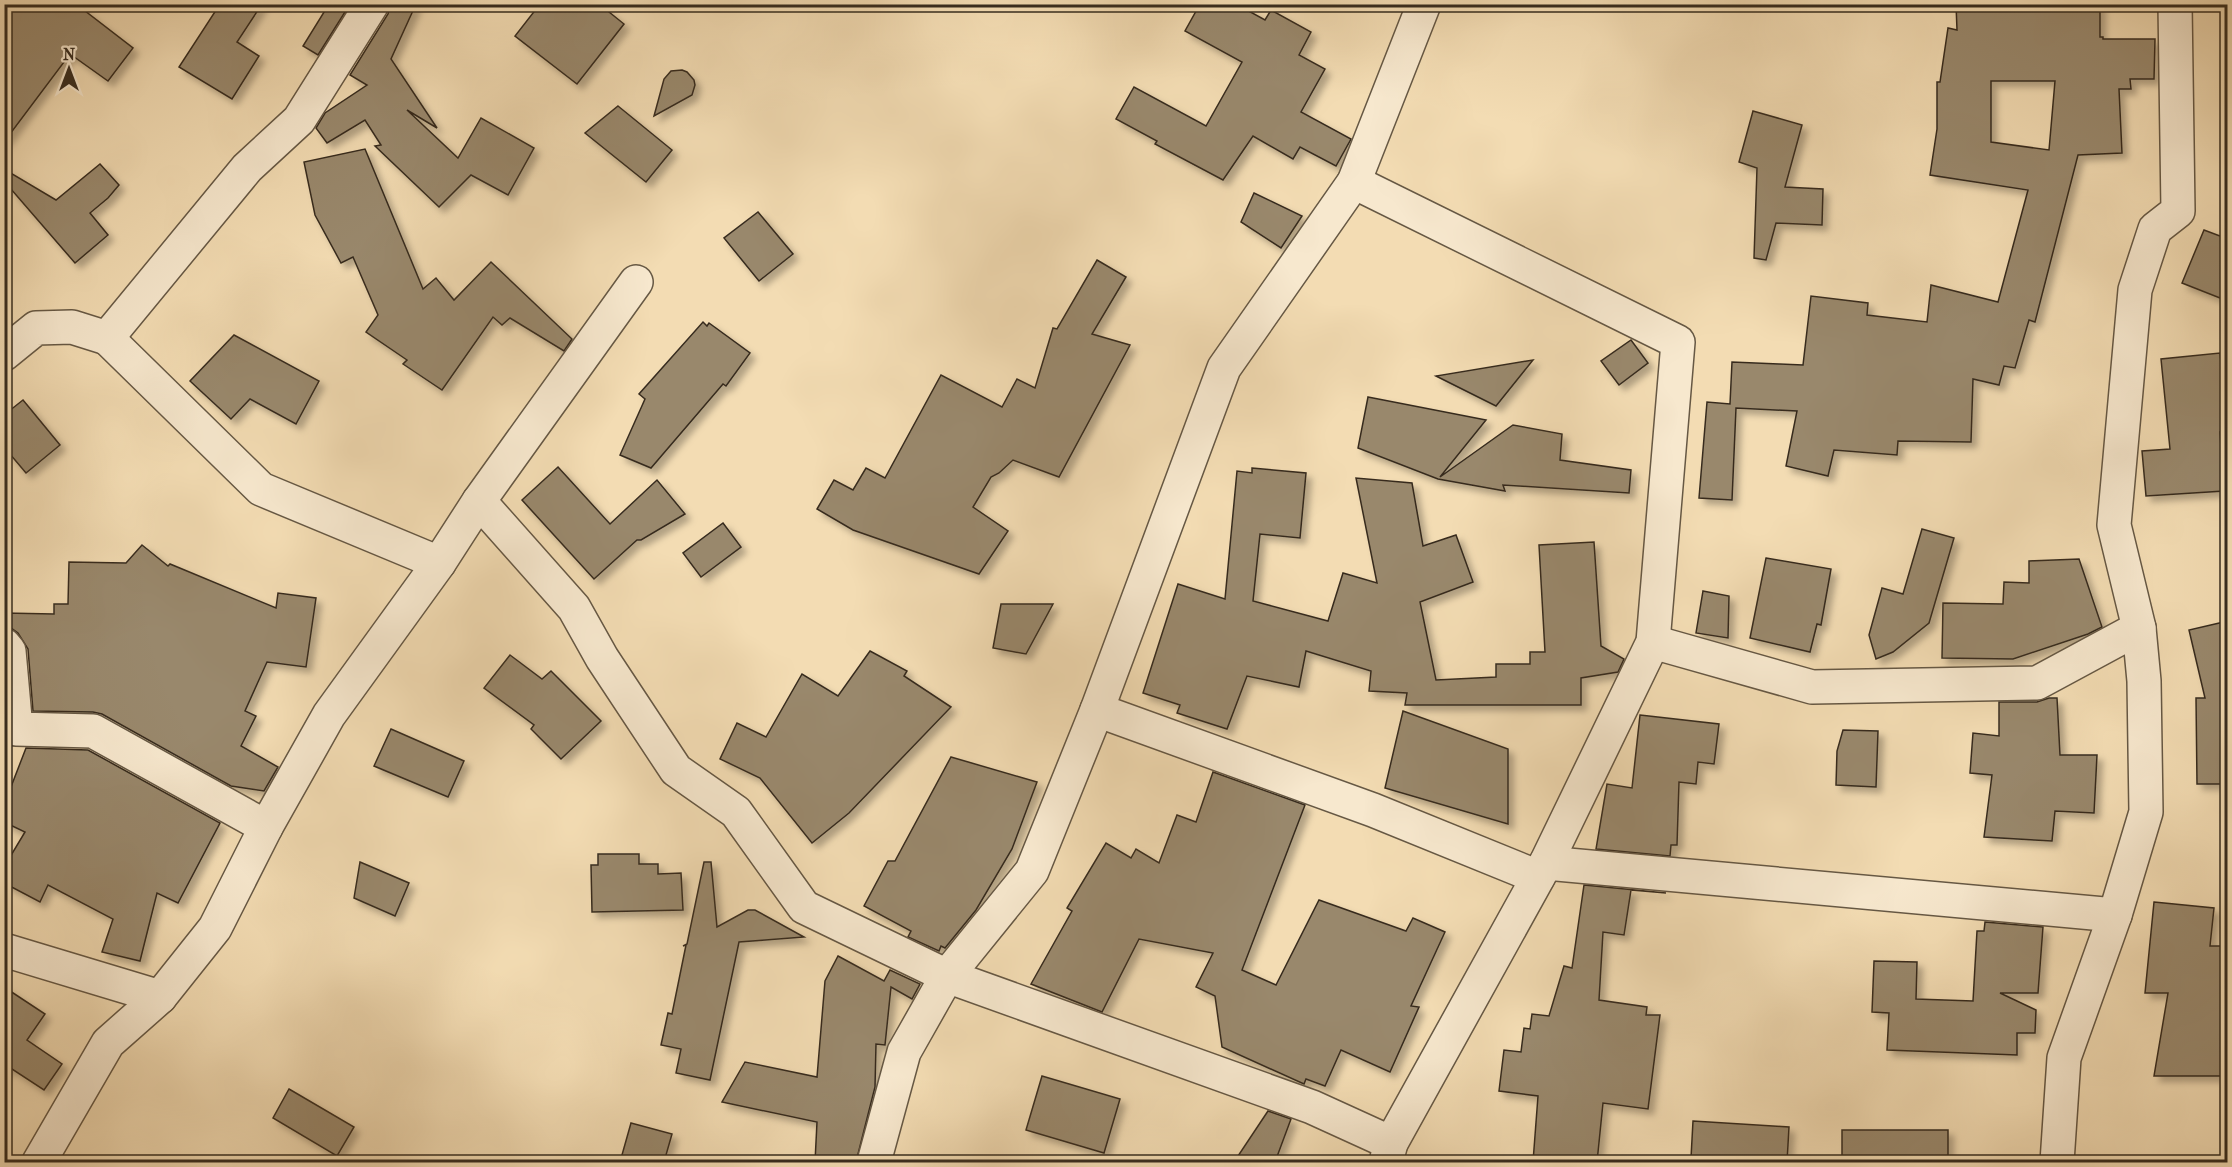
<svg xmlns="http://www.w3.org/2000/svg" width="2232" height="1167" font-family="'IM FELL French Canon',serif">
  <style>
    .building { fill: #99886c; stroke: #372c1f; stroke-width: 1.5; fill-rule: evenodd; filter: url(#shadow) }
    .lines { fill: none; stroke-linecap: round; stroke-linejoin: round }
    .minor-casing { stroke: #665844; stroke-width: 36 }
    .minor { stroke: #f7e8ce; stroke-width: 33 }
  </style>
  <defs>
    <filter id="shadow"><feDropShadow dx="5.5" dy="5.5" stdDeviation="3" flood-color="#0004"/></filter>
  </defs>
  <rect width="100%" height="100%" fill="#f3dcb3"/>
  <filter id="stains"><feTurbulence type="fractalNoise" baseFrequency=".00333" numOctaves="4"/><feColorMatrix values="0 0 0 0 .2 0 0 0 0 .09 0 0 0 0 .02 0 0 0 .5 -.17"/></filter>
  <radialGradient id="worn" r=".72"><stop offset=".6" stop-color="#630" stop-opacity="0"/><stop offset="1" stop-color="#630" stop-opacity=".3"/></radialGradient>
  <!-- building -->
  <g class="building">
    <path d="M 4,4 L 76,4 L 133,48 L 108,81 L 70,54 L 4,142 Z"/>
    <path d="M 220,4 L 262,4 L 237,42 L 259,56 L 232,99 L 179,67 Z"/>
    <path d="M 329,4 L 350,4 L 318,55 L 303,46 Z"/>
    <path d="M 391,4 L 416,4 L 391,59 L 437,128 L 407,110 L 458,158 L 481,118 L 534,148 L 508,195 L 471,175 L 439,207 L 375,146 L 381,145 L 365,120 L 327,143 L 316,128 L 325,113 L 367,85 L 350,75 L 388,14 Z"/>
    <path d="M 540,4 L 599,4 L 624,24 L 577,84 L 515,36 Z"/>
    <path d="M 1200,4 L 1236,4 L 1265,20 L 1271,10 L 1311,32 L 1299,55 L 1325,69 L 1301,112 L 1351,139 L 1336,166 L 1300,147 L 1293,159 L 1253,136 L 1223,180 L 1155,144 L 1157,141 L 1116,119 L 1134,87 L 1206,126 L 1242,62 L 1185,31 Z"/>
    <path d="M 1956,4 L 2100,4 L 2100,37 L 2103,37 L 2103,39 L 2155,39 L 2154,79 L 2130,79 L 2131,89 L 2119,89 L 2122,153 L 2078,155 L 2035,322 L 2029,320 L 2015,368 L 2004,366 L 1999,385 L 1973,379 L 1971,442 L 1898,441 L 1897,455 L 1834,450 L 1828,476 L 1786,466 L 1797,411 L 1736,408 L 1732,500 L 1699,498 L 1707,402 L 1730,404 L 1732,362 L 1803,365 L 1811,296 L 1868,303 L 1867,315 L 1927,322 L 1931,285 L 1998,302 L 2028,190 L 1930,175 L 1937,129 L 1937,82 L 1940,82 L 1948,28 L 1957,30 ZM 1991,81 L 2055,81 L 2049,150 L 1991,142 Z"/>
    <path d="M 682,70 L 687,72 L 694,80 L 695,85 L 692,95 L 654,116 L 664,79 L 671,71 Z"/>
    <path d="M 618,106 L 672,150 L 646,182 L 585,133 Z"/>
    <path d="M 1753,111 L 1802,125 L 1785,187 L 1823,189 L 1822,225 L 1776,223 L 1766,260 L 1754,258 L 1757,168 L 1739,162 Z"/>
    <path d="M 365,149 L 423,289 L 436,278 L 454,300 L 491,262 L 572,339 L 564,351 L 510,318 L 502,325 L 493,317 L 442,390 L 403,364 L 407,360 L 366,332 L 378,315 L 353,257 L 341,263 L 315,215 L 304,162 Z"/>
    <path d="M 100,164 L 119,185 L 108,198 L 90,213 L 108,235 L 75,263 L 4,181 L 4,169 L 56,200 Z"/>
    <path d="M 1254,193 L 1302,216 L 1281,248 L 1241,222 Z"/>
    <path d="M 758,212 L 793,254 L 759,281 L 724,238 Z"/>
    <path d="M 2204,230 L 2228,239 L 2228,280 L 2220,298 L 2182,283 Z"/>
    <path d="M 1097,260 L 1126,277 L 1092,334 L 1130,345 L 1059,477 L 1013,460 L 999,473 L 991,477 L 973,507 L 1008,531 L 979,574 L 853,530 L 817,509 L 834,480 L 853,490 L 866,468 L 885,478 L 941,375 L 1002,407 L 1017,379 L 1035,388 L 1053,328 L 1057,329 Z"/>
    <path d="M 703,322 L 707,326 L 709,323 L 750,353 L 726,386 L 723,384 L 651,468 L 620,455 L 645,399 L 639,394 Z"/>
    <path d="M 234,335 L 319,381 L 296,424 L 250,399 L 231,419 L 190,381 Z"/>
    <path d="M 1631,340 L 1648,363 L 1619,385 L 1601,361 Z"/>
    <path d="M 2220,353 L 2228,423 L 2228,431 L 2220,432 L 2224,491 L 2146,496 L 2142,451 L 2170,449 L 2161,359 Z"/>
    <path d="M 1533,360 L 1496,406 L 1436,376 Z"/>
    <path d="M 1368,397 L 1486,420 L 1440,477 L 1513,425 L 1562,434 L 1560,460 L 1631,470 L 1629,493 L 1503,485 L 1505,491 L 1438,479 L 1358,448 Z"/>
    <path d="M 23,400 L 60,445 L 26,473 L 4,447 L 4,415 Z"/>
    <path d="M 558,467 L 610,524 L 657,480 L 685,514 L 641,540 L 637,540 L 594,579 L 522,500 Z"/>
    <path d="M 1252,468 L 1306,473 L 1300,538 L 1260,534 L 1253,601 L 1328,621 L 1343,573 L 1377,583 L 1356,478 L 1412,483 L 1423,546 L 1456,535 L 1473,582 L 1420,602 L 1436,680 L 1496,677 L 1496,664 L 1530,664 L 1530,652 L 1545,652 L 1539,545 L 1594,542 L 1601,646 L 1624,659 L 1618,672 L 1581,678 L 1581,705 L 1405,705 L 1407,693 L 1369,691 L 1371,671 L 1306,651 L 1299,687 L 1247,676 L 1227,729 L 1177,713 L 1180,705 L 1143,693 L 1178,584 L 1225,599 L 1237,471 L 1252,473 Z"/>
    <path d="M 723,523 L 741,547 L 701,577 L 683,553 Z"/>
    <path d="M 1922,529 L 1954,538 L 1929,623 L 1893,652 L 1876,659 L 1869,635 L 1882,588 L 1903,594 Z"/>
    <path d="M 142,545 L 168,566 L 170,564 L 276,608 L 278,593 L 316,598 L 306,667 L 267,662 L 245,711 L 256,716 L 241,746 L 278,767 L 264,791 L 231,786 L 102,714 L 93,712 L 33,711 L 28,649 L 18,633 L 11,628 L 4,627 L 4,613 L 54,614 L 54,604 L 68,604 L 69,562 L 126,563 Z"/>
    <path d="M 1766,558 L 1831,569 L 1821,625 L 1817,624 L 1810,652 L 1750,638 Z"/>
    <path d="M 2079,559 L 2102,627 L 2088,634 L 2013,659 L 1942,658 L 1943,603 L 2003,604 L 2004,582 L 2029,583 L 2029,561 Z"/>
    <path d="M 1703,591 L 1729,596 L 1728,638 L 1696,633 Z"/>
    <path d="M 1001,604 L 1053,604 L 1026,654 L 993,648 Z"/>
    <path d="M 2228,621 L 2228,784 L 2197,784 L 2196,698 L 2205,698 L 2189,630 Z"/>
    <path d="M 870,651 L 907,671 L 904,676 L 951,707 L 849,813 L 812,843 L 760,778 L 720,759 L 737,723 L 766,737 L 802,674 L 838,696 Z"/>
    <path d="M 510,655 L 542,679 L 551,671 L 601,721 L 561,759 L 531,729 L 534,725 L 484,688 Z"/>
    <path d="M 2049,698 L 2057,698 L 2060,755 L 2097,755 L 2094,813 L 2055,811 L 2052,841 L 1984,837 L 1992,775 L 1970,773 L 1973,733 L 1999,736 L 1999,702 L 2037,702 Z"/>
    <path d="M 1403,711 L 1508,749 L 1508,824 L 1385,788 Z"/>
    <path d="M 1640,715 L 1719,724 L 1714,764 L 1698,762 L 1696,784 L 1679,782 L 1677,845 L 1671,845 L 1670,856 L 1596,849 L 1607,784 L 1632,788 Z"/>
    <path d="M 391,729 L 464,761 L 448,797 L 374,766 Z"/>
    <path d="M 1843,730 L 1878,731 L 1876,787 L 1836,785 L 1837,751 Z"/>
    <path d="M 26,748 L 88,750 L 220,823 L 178,903 L 157,893 L 140,961 L 102,952 L 113,919 L 48,885 L 40,902 L 4,883 L 4,867 L 25,832 L 4,822 L 4,805 Z"/>
    <path d="M 951,757 L 1037,782 L 1012,849 L 976,910 L 945,948 L 941,946 L 939,951 L 908,937 L 911,931 L 864,906 L 888,861 L 895,861 Z"/>
    <path d="M 1213,772 L 1305,805 L 1242,970 L 1276,985 L 1319,900 L 1406,931 L 1413,918 L 1445,932 L 1411,1006 L 1419,1007 L 1390,1072 L 1341,1050 L 1325,1086 L 1306,1079 L 1304,1084 L 1222,1047 L 1215,996 L 1196,987 L 1213,953 L 1139,939 L 1102,1012 L 1031,984 L 1072,911 L 1067,908 L 1106,843 L 1131,858 L 1136,849 L 1159,863 L 1177,815 L 1196,822 Z"/>
    <path d="M 598,854 L 639,854 L 639,864 L 658,864 L 658,874 L 681,873 L 683,910 L 592,912 L 591,865 L 598,865 Z"/>
    <path d="M 360,862 L 409,883 L 395,916 L 354,898 Z"/>
    <path d="M 704,862 L 711,862 L 717,927 L 748,910 L 755,910 L 804,937 L 739,942 L 710,1080 L 676,1073 L 681,1049 L 661,1045 L 668,1013 L 672,1014 L 686,945 L 683,946 L 687,944 Z"/>
    <path d="M 1584,885 L 1666,893 L 1631,890 L 1624,935 L 1603,932 L 1599,1000 L 1647,1007 L 1646,1015 L 1660,1015 L 1648,1109 L 1603,1103 L 1597,1162 L 1533,1162 L 1538,1096 L 1499,1091 L 1504,1050 L 1521,1052 L 1524,1028 L 1530,1029 L 1532,1014 L 1549,1016 L 1564,966 L 1572,968 Z"/>
    <path d="M 2154,902 L 2214,908 L 2210,946 L 2228,946 L 2226,1076 L 2154,1076 L 2168,993 L 2145,993 Z"/>
    <path d="M 1985,922 L 2043,927 L 2038,993 L 2000,993 L 2036,1010 L 2035,1033 L 2017,1033 L 2017,1055 L 1887,1050 L 1889,1013 L 1872,1012 L 1874,961 L 1917,962 L 1916,999 L 1973,1001 L 1977,931 L 1984,931 Z"/>
    <path d="M 838,956 L 884,981 L 890,970 L 920,984 L 912,999 L 891,987 L 885,1045 L 876,1044 L 875,1087 L 856,1162 L 815,1162 L 817,1122 L 722,1102 L 745,1062 L 817,1077 L 825,981 Z"/>
    <path d="M 4,987 L 45,1014 L 27,1040 L 62,1064 L 44,1090 L 9,1067 L 4,1073 Z"/>
    <path d="M 1042,1076 L 1120,1099 L 1104,1153 L 1026,1130 Z"/>
    <path d="M 289,1089 L 354,1127 L 337,1156 L 273,1118 Z"/>
    <path d="M 1268,1111 L 1291,1119 L 1275,1162 L 1234,1162 Z"/>
    <path d="M 1693,1121 L 1789,1127 L 1787,1162 L 1691,1158 Z"/>
    <path d="M 631,1123 L 672,1134 L 664,1162 L 620,1162 Z"/>
    <rect x="1842" y="1130" width="106" height="32"/>
  </g>
  <g class="lines">
    <!-- minor casing -->
    <g class="minor-casing">
      <g id="minor">
        <path d="M 1354,182 L 1678,342 L 1653,642 L 1546,863 L 1391,1143 L 1386,1162"/>
        <path d="M 107,338 L 261,489 L 439,563"/>
        <path d="M 4,354 L 36,328 L 72,327 L 107,338 L 247,168 L 299,120 L 372,4"/>
        <path d="M 479,501 L 574,608 L 602,658 L 676,770 L 736,812 L 804,907 L 947,976 L 1312,1107 L 1391,1143"/>
        <path d="M 1653,642 L 1812,687 L 2037,683 L 2139,628"/>
        <path d="M 4,645 L 9,651 L 16,729 L 93,731 L 266,827"/>
        <path d="M 1097,710 L 1373,810 L 1538,877"/>
        <path d="M 1546,863 L 2115,915"/>
        <path d="M 4,950 L 160,997"/>
        <path d="M 39,1162 L 108,1043 L 160,997 L 215,928 L 266,827 L 329,715 L 439,563 L 479,501 L 636,282"/>
        <path d="M 874,1162 L 904,1052 L 947,976 L 1032,871 L 1097,710 L 1224,368 L 1354,182 L 1424,4"/>
        <path d="M 2057,1162 L 2064,1058 L 2115,915 L 2146,812 L 2144,681 L 2139,628 L 2114,525 L 2135,290 L 2155,229 L 2178,211 L 2175,4"/>
      </g>
    </g>
    <!-- minor -->
    <use href="#minor" class="minor"/>
  </g>
  <!-- margin -->
  <rect width="2232" height="1167" fill="none" stroke="#f3dcb3" stroke-width="24"/>
  <rect x="6" y="6" width="2220" height="1155" fill="none" stroke="#372c1f" stroke-width="3"/>
  <rect x="12" y="12" width="2208" height="1143" fill="none" stroke="#372c1f" stroke-width="1.5"/>
  <!-- north arrow -->
  <g transform="translate(69 69)" stroke="#f7e8ce" stroke-width="4.5" paint-order="stroke">
  <path d="M0-4.5L10 22L0 15L-10 22Z" fill="#372c1f"/>
  <text y="-9" font-size="16" font-weight="bold" text-anchor="middle" fill="#372c1f">N</text>
  </g>
  <rect width="100%" height="100%" filter="url(#stains)"/>
  <rect width="100%" height="100%" fill="url(#worn)"/>
</svg>
